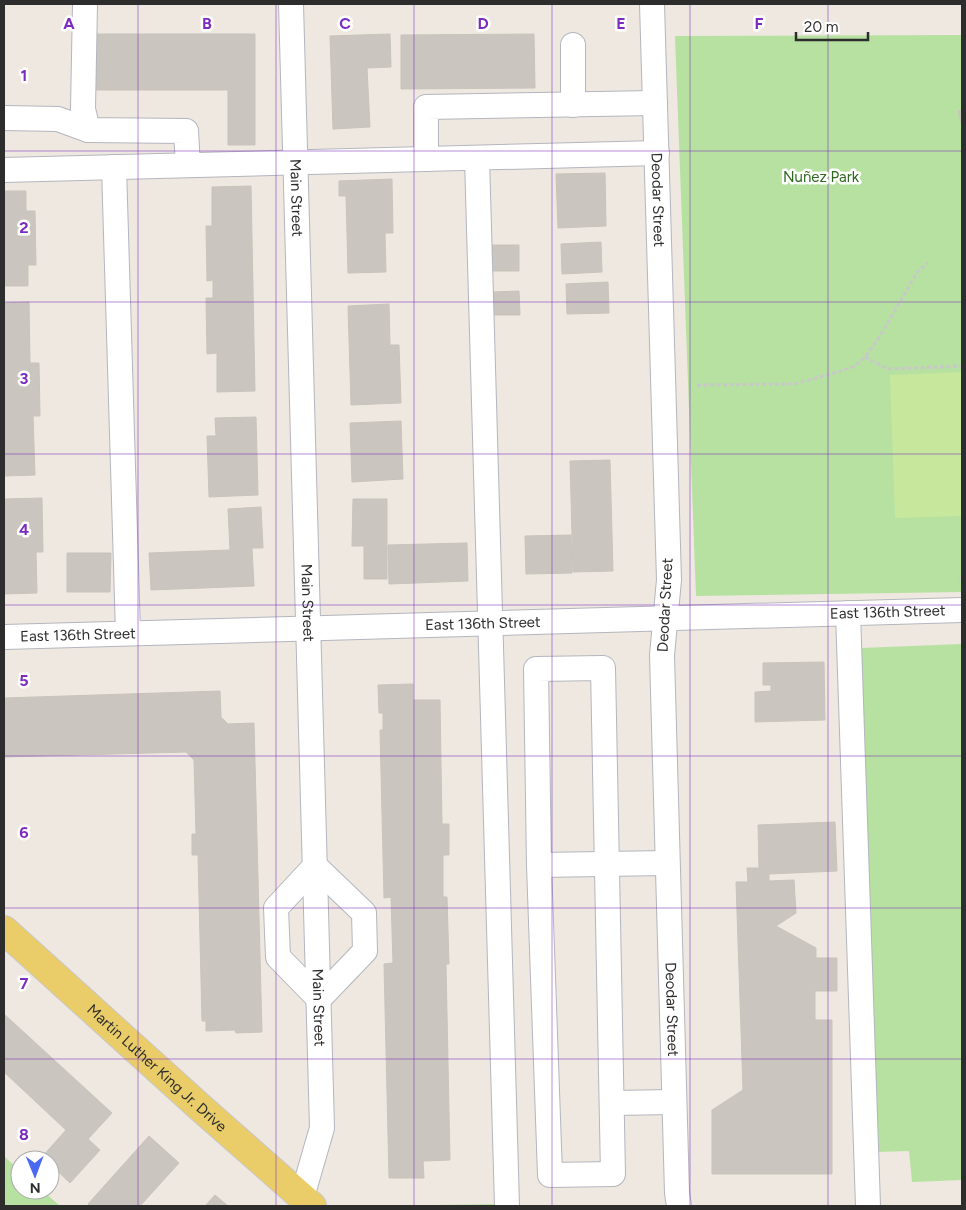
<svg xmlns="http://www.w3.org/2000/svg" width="966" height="1210" font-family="Figtree,sans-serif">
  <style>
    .green { fill: #b6e1a0 }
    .pitch { fill: #c7e79d }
    .building { fill: #cac6bf; stroke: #c9c4ba }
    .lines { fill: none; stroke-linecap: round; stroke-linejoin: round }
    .minor-casing { stroke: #b4b6bf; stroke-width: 26 }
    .major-casing { stroke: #c8c8c8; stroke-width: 30 }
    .path { stroke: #c8c8c8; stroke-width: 3; stroke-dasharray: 4 2.5; stroke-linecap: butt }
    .minor { stroke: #fff; stroke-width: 24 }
    .major { stroke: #eacd69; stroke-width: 28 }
    .grid { fill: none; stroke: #7b2cbf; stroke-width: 1; stroke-opacity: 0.55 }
    .labels { text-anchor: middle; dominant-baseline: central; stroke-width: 5; stroke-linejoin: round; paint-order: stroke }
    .park-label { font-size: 15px; fill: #2e681f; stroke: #fff }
    .street-label { font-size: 15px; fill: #2d2d2d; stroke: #fff }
    .grid-label { font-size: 16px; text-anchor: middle; font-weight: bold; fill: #7b2cbf; stroke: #fff; stroke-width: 5; stroke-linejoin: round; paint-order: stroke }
  </style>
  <rect width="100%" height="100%" fill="#eee8e0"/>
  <!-- green -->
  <g class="green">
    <path d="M 962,35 L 962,592 L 696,596 L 675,36 Z"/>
    <path d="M 962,644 L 962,1180 L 912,1182 L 909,1151 L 877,1152 L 861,648 Z"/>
    <path d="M 4,1156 L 20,1171 L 20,1190 L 42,1190 L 60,1206 L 4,1206 Z"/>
    <path d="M 499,1204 L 501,1206 L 368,1206 Z"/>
  </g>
  <!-- pitch -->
  <path class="pitch" d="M 962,372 L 962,516 L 895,518 L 890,375 Z"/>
  <!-- building -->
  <g class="building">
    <path d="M 94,34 L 255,34 L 255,145 L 228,145 L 228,90 L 94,90 Z"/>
    <path d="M 390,34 L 391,67 L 367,68 L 370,127 L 333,129 L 330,36 Z"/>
    <path d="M 534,34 L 535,88 L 401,89 L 401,35 Z"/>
    <path d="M 962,110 L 962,126 L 958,111 Z"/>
    <path d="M 605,173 L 606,226 L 558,228 L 556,174 Z"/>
    <path d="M 392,179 L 393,233 L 385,233 L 386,272 L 348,273 L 346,196 L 339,196 L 339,181 Z"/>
    <path d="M 251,186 L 255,391 L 217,392 L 217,353 L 207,354 L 206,298 L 213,298 L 213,280 L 207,281 L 206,226 L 212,226 L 212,187 Z"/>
    <path d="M 4,191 L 26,191 L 26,211 L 35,211 L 36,265 L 28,265 L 28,286 L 4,286 Z"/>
    <path d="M 601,242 L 602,272 L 562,274 L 561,244 Z"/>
    <rect x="492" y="245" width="27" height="26"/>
    <path d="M 608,282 L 609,313 L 567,314 L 566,284 Z"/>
    <path d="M 519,291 L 520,315 L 493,315 L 492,292 Z"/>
    <path d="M 29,302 L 30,363 L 39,363 L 40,416 L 33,416 L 35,475 L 4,476 L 4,303 Z"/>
    <path d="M 389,304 L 390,345 L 399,345 L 401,403 L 351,405 L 348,306 Z"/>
    <path d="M 256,417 L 258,495 L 209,497 L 207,436 L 216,436 L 215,418 Z"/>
    <path d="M 401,421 L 403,479 L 352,482 L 350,423 Z"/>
    <path d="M 610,460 L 613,571 L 573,572 L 570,461 Z"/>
    <path d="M 42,498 L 43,552 L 36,552 L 37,593 L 4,594 L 4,499 Z"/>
    <path d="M 353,499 L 387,499 L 387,579 L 364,579 L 364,546 L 352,546 Z"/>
    <path d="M 261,507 L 263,548 L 252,548 L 254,586 L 151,590 L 149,553 L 230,550 L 228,509 Z"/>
    <path d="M 571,535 L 572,573 L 526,574 L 525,536 Z"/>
    <path d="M 467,543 L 468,581 L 389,584 L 388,545 Z"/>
    <path d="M 67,553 L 111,553 L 110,592 L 67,592 Z"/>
    <path d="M 824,662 L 825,720 L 755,722 L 755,692 L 771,691 L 771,685 L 763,685 L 763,663 Z"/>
    <path d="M 413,684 L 413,700 L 440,700 L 442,824 L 449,824 L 449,855 L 443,855 L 443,897 L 447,897 L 449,964 L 446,964 L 450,1160 L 423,1161 L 424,1178 L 389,1178 L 384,964 L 393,963 L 391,897 L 384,898 L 380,730 L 383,730 L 383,713 L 379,713 L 378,685 Z"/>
    <path d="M 220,691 L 221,717 L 228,724 L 254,723 L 262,1032 L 236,1033 L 235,1030 L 206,1031 L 206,1021 L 202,1021 L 198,855 L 192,855 L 192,834 L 196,834 L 194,760 L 186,752 L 4,757 L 4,698 Z"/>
    <path d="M 835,822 L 837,871 L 769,874 L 769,881 L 794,880 L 796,913 L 776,926 L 816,948 L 816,958 L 837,958 L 837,991 L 815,991 L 815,1020 L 832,1020 L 832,1174 L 712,1174 L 712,1110 L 743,1090 L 736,882 L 748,882 L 747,868 L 759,868 L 758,825 Z"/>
    <path d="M 4,1014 L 112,1113 L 88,1139 L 100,1150 L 70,1183 L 50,1164 L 50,1160 L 45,1160 L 42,1157 L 66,1130 L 4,1072 Z"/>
    <path d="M 149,1136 L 179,1163 L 140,1206 L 91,1206 L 88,1204 Z"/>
    <path d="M 215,1195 L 228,1206 L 205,1206 Z"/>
  </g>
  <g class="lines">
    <!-- minor casing -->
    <g class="minor-casing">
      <g id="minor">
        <path d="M 85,4 L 83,109 L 88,130"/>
        <path id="s1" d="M 291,4 L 322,1128 L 302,1197"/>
        <path id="s2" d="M 652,4 L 669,580 L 662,655 L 677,1193 L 679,1206"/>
        <path d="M 573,105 L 573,45"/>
        <path d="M 4,118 L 58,119 L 88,130 L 186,131 L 188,165"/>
        <path d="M 477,158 L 507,1206"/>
        <path d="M 426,159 L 426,107 L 655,103"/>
        <path d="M 114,167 L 128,633"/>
        <path d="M 4,170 L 657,153"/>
        <path d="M 848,613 L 868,1206"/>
        <path id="s3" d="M 4,637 L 962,610"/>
        <path d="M 603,668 L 613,1174 L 550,1175 L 539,865 L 536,669 Z"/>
        <path d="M 539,865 L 667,863"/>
        <path d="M 315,866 L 364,913 L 365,951 L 319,999 L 278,957 L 276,908 Z"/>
        <path d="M 612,1103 L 674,1102"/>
      </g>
    </g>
    <!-- major casing -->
    <g class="major-casing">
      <g id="major">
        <path id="s4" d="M 4,930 L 202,1109 L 312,1206"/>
      </g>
    </g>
    <!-- path -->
    <g class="path">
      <path d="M 865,357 L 888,369 L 962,366"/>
      <path d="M 697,385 L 794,384 L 838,372 L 855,366 L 865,357 L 877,341 L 915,276 L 919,270 L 928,263"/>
      <path d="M 959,579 L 962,578"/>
    </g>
    <!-- minor -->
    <use href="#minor" class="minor"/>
    <!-- major -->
    <use href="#major" class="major"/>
  </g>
  <!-- grid -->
  <path class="grid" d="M 138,4 L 138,1206M 276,4 L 276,1206M 414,4 L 414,1206M 552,4 L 552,1206M 690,4 L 690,1206M 828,4 L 828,1206M 4,151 L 962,151M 4,302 L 962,302M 4,454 L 962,454M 4,605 L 962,605M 4,756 L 962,756M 4,908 L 962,908M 4,1059 L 962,1059"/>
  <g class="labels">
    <!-- park labels -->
    <g class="park-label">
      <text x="821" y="177">Nuñez Park</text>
    </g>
    <!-- street labels -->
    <g class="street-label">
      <text stroke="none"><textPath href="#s1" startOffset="194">Main Street</textPath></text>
      <text stroke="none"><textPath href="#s2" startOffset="196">Deodar Street</textPath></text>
      <text stroke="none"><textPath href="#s1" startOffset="599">Main Street</textPath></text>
      <text transform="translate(665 605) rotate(-87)">Deodar Street</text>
      <text stroke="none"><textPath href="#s3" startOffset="884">East 136th Street</textPath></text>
      <text stroke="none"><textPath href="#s3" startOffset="479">East 136th Street</textPath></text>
      <text stroke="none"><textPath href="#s3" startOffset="74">East 136th Street</textPath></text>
      <text stroke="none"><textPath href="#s1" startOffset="1004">Main Street</textPath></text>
      <text stroke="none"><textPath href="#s2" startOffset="1006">Deodar Street</textPath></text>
      <text stroke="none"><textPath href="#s4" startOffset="206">Martin Luther King Jr. Drive</textPath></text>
    </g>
  </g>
  <g class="grid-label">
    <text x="69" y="29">A</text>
    <text x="207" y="29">B</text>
    <text x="345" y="29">C</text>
    <text x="483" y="29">D</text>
    <text x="621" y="29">E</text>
    <text x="759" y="29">F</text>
    <text x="24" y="81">1</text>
    <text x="24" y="233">2</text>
    <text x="24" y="384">3</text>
    <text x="24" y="535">4</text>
    <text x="24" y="686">5</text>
    <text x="24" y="838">6</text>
    <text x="24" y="989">7</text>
    <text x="24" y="1140">8</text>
  </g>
  <!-- border -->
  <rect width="966" height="1210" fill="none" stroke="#2d2d2d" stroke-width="10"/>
  <!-- north arrow -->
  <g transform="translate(35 1175) rotate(179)"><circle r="24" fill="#ffffff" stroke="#ababab"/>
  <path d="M0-4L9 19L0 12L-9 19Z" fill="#4a68f1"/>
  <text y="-8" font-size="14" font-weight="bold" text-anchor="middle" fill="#2d2d2d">N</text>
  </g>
  <!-- scale -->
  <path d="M796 32v8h72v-8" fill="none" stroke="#2d2d2d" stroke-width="2.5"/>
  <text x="804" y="32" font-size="15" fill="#2d2d2d" stroke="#ffffff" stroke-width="4" paint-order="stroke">20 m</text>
</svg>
